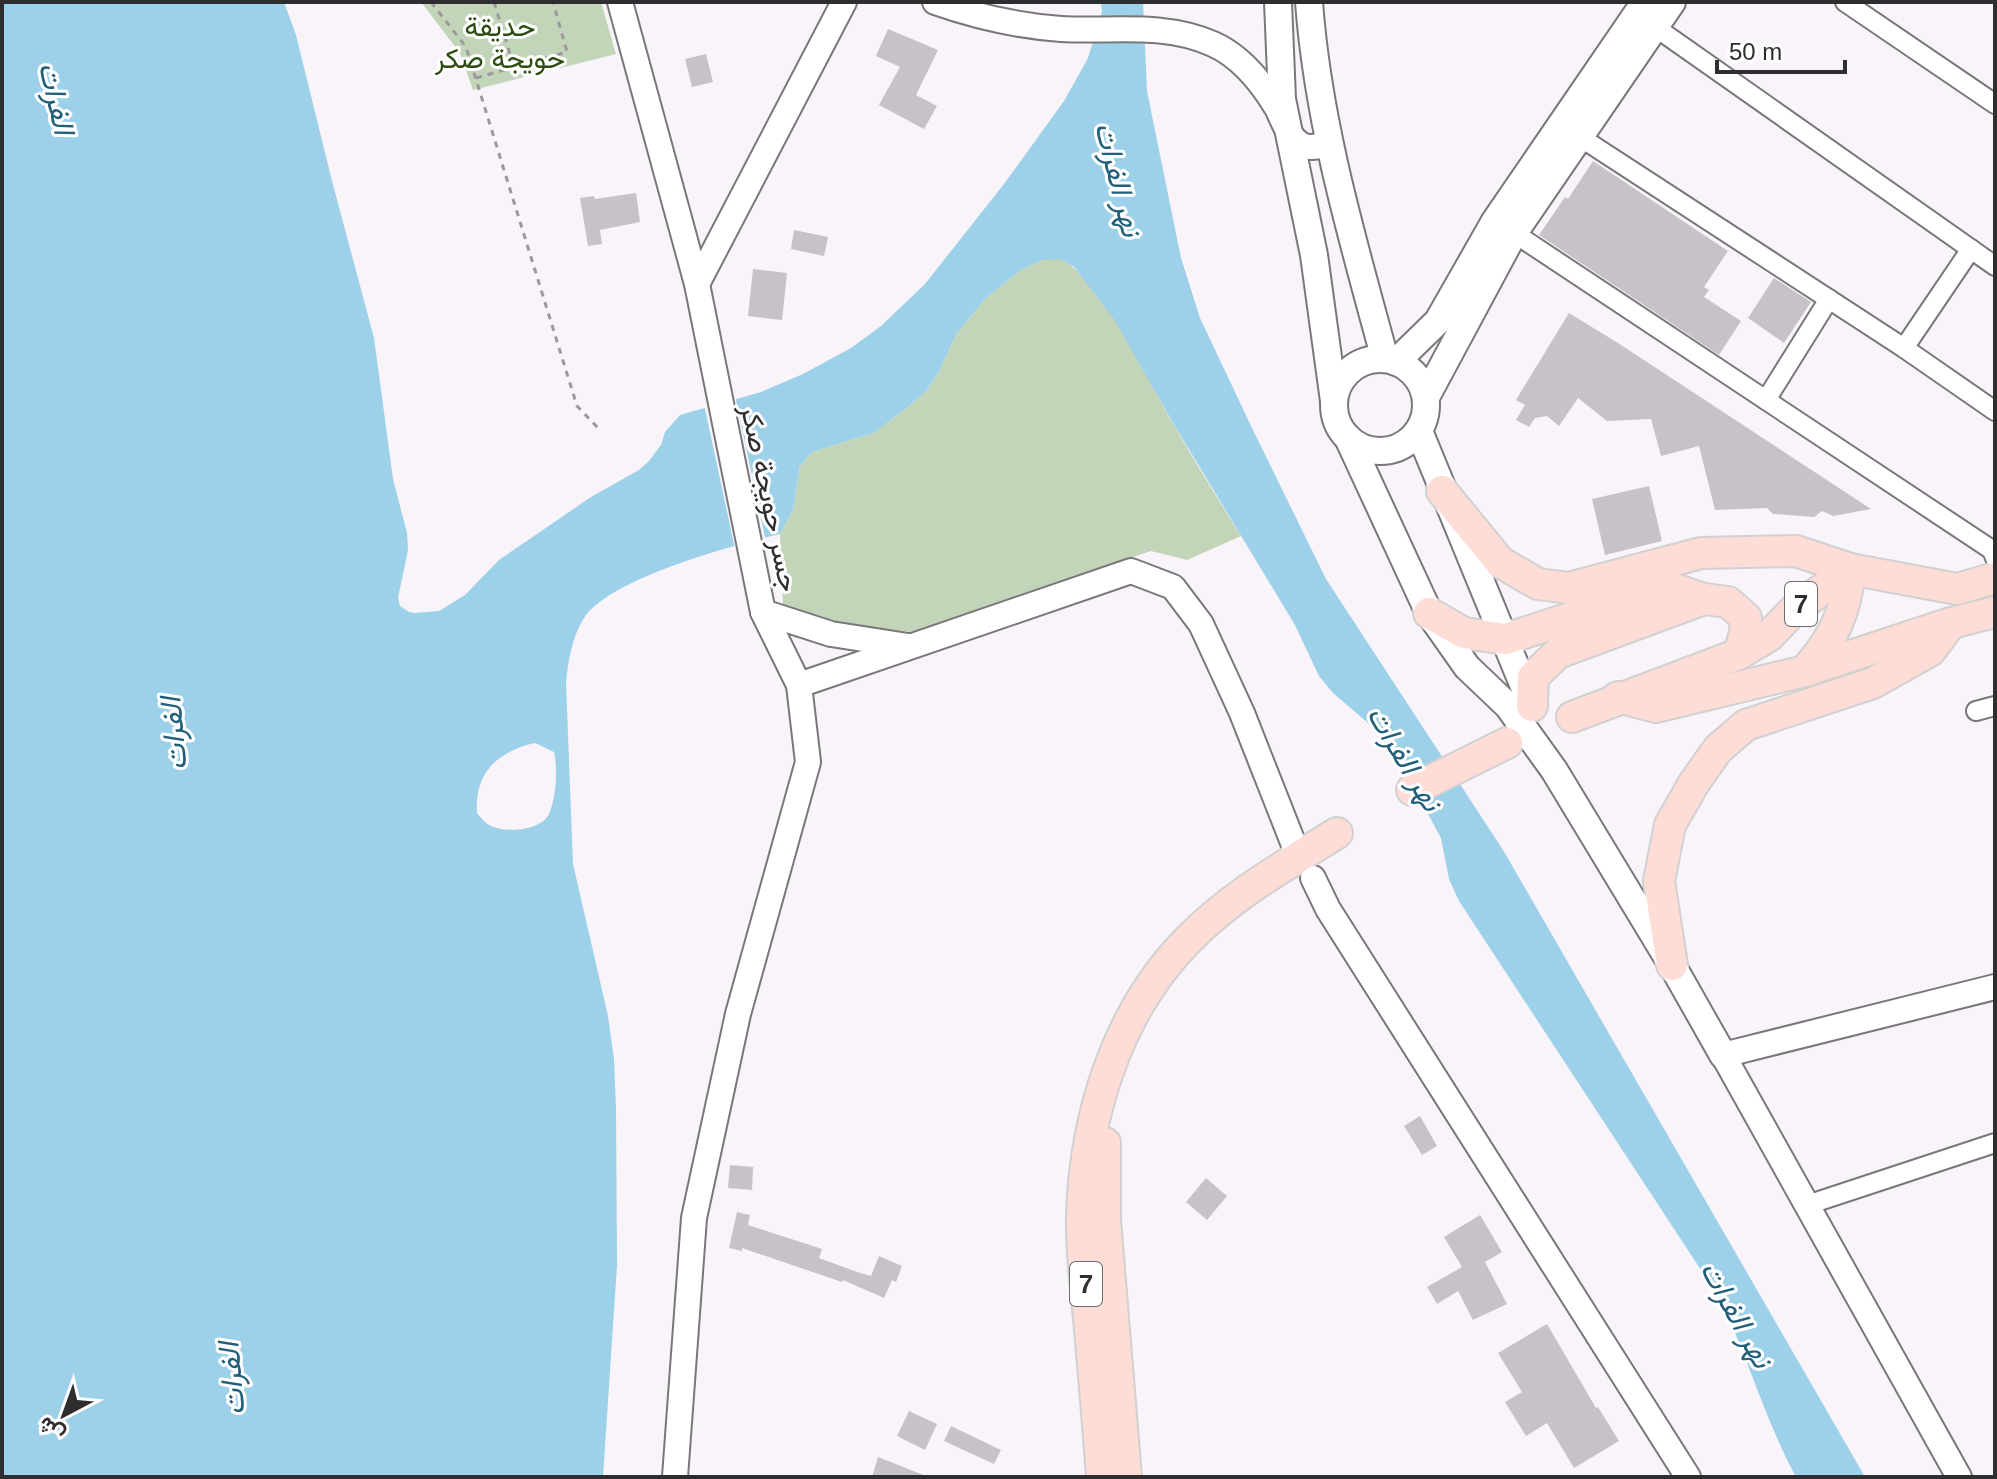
<svg xmlns="http://www.w3.org/2000/svg" width="1997" height="1479" font-family="Arial,Vazirmatn,sans-serif">
  <style>
    .green { fill: #c3d5b8 }
    .water { fill: #9dd0e9; fill-rule: evenodd }
    .pier { fill: #f8f4f9 }
    .building { fill: #c6c2c7 }
    .lines { fill: none; stroke-linecap: round; stroke-linejoin: round }
    .minor-casing { stroke: #7a777b; stroke-width: 22 }
    .tertiary-casing { stroke: #7a777b; stroke-width: 28 }
    .secondary-casing { stroke: #7a777b; stroke-width: 30 }
    .primary-casing { stroke: #d1d1d1; stroke-width: 34 }
    .path { stroke: #9c999d; stroke-width: 3; stroke-dasharray: 6 6; stroke-linecap: butt }
    .minor { stroke: #fff; stroke-width: 18 }
    .tertiary { stroke: #fff; stroke-width: 24 }
    .secondary { stroke: #fff; stroke-width: 26 }
    .primary { stroke: #fdddd6; stroke-width: 30 }
    .labels { text-anchor: middle; dominant-baseline: central; stroke-width: 6; stroke-linejoin: round; paint-order: stroke }
    .shield { fill: #fff; stroke: #6d6c6d; stroke-width: 2 }
    .shield-label { font-size: 26px; font-weight: bold; fill: #2e2d2f }
    .park-label { font-size: 28px; fill: #2d4c10; stroke: #fff }
    .street-label { font-size: 28px; fill: #2e2d2f; stroke: #fff }
    .water-label { font-size: 30px; font-style: italic; fill: #225f7a; stroke: #fff }
  </style>
  <rect width="100%" height="100%" fill="#f8f4f9"/>
  <!-- green -->
  <g class="green">
    <path d="M 421,2 L 601,2 L 616,54 L 473,90 L 460,53 Z"/>
    <path d="M 1060,258 C 1109,287 1145,376 1174,425 C 1195,462 1218,499 1241,536 L 1187,560 L 1151,551 L 912,632 L 850,625 L 783,605 L 780,534 L 793,510 L 800,466 L 812,452 L 874,433 L 909,406 L 926,391 L 937,375 L 957,333 L 985,299 L 1022,269 L 1043,260 Z"/>
  </g>
  <!-- water -->
  <path class="water" d="M 2,2 L 284,2 L 296,35 L 332,181 L 374,338 L 393,479 L 407,533 L 408,550 L 398,598 L 400,606 L 409,612 L 415,613 L 439,611 L 465,595 L 499,560 L 591,497 L 639,470 L 649,461 L 661,445 L 665,432 L 680,415 L 761,392 L 803,374 L 851,348 L 881,326 L 925,284 L 1004,184 L 1064,101 L 1088,58 L 1102,12 L 1101,2 L 1143,2 L 1147,91 L 1181,258 L 1200,318 L 1251,426 L 1326,579 L 1503,850 L 1865,1477 L 1796,1477 C 1765,1420 1748,1357 1720,1299 L 1459,901 L 1449,879 L 1441,838 L 1404,770 L 1375,729 L 1333,693 L 1319,676 L 1295,625 L 1173,423 L 1114,319 L 1074,267 L 1060,259 L 1043,260 L 1022,269 L 985,299 L 957,333 L 937,375 L 926,391 L 909,406 L 874,433 L 812,452 L 800,466 L 793,510 L 780,534 C 734,545 610,578 584,618 C 572,637 568,661 566,683 L 573,864 L 608,1016 L 614,1059 L 616,1108 L 617,1265 L 603,1477 L 2,1477 ZM 535,743 L 554,752 C 558,769 556,798 549,814 C 541,831 506,833 491,826 C 485,823 481,818 477,813 C 474,773 498,751 535,743 Z"/>
  <!-- pier -->
  <path class="pier" d="M 735,395 L 766,542 L 735,549 L 704,404 Z"/>
  <!-- building -->
  <g class="building">
    <path d="M 888,29 L 938,50 L 916,95 L 937,106 L 924,129 L 879,105 L 900,67 L 876,56 Z"/>
    <path d="M 706,54 L 713,82 L 692,87 L 685,59 Z"/>
    <path d="M 1593,161 L 1728,251 L 1704,287 L 1709,290 L 1704,297 L 1741,321 L 1719,355 L 1539,235 L 1565,197 L 1568,199 Z"/>
    <path d="M 636,193 L 640,222 L 600,230 L 602,244 L 588,246 L 580,198 L 594,196 L 595,199 Z"/>
    <path d="M 794,230 L 828,237 L 824,256 L 791,249 Z"/>
    <path d="M 753,269 L 787,273 L 782,320 L 748,316 Z"/>
    <path d="M 1774,278 L 1811,302 L 1784,343 L 1748,318 Z"/>
    <path d="M 1569,313 L 1618,343 L 1871,509 L 1833,516 L 1822,511 L 1814,517 L 1773,514 L 1767,508 L 1715,510 L 1699,446 L 1661,456 L 1651,419 L 1607,421 L 1578,398 L 1559,426 L 1547,416 L 1535,418 L 1529,427 L 1516,420 L 1525,405 L 1516,400 Z"/>
    <path d="M 1649,486 L 1662,541 L 1605,555 L 1592,499 Z"/>
    <path d="M 1420,1116 L 1437,1146 L 1422,1155 L 1404,1126 Z"/>
    <path d="M 730,1165 L 753,1167 L 752,1190 L 728,1188 Z"/>
    <path d="M 1206,1178 L 1227,1196 L 1207,1220 L 1186,1202 Z"/>
    <path d="M 737,1212 L 750,1215 L 748,1225 L 822,1249 L 819,1258 L 857,1272 L 871,1276 L 879,1256 L 902,1266 L 896,1282 L 892,1280 L 884,1298 L 843,1280 L 842,1282 L 742,1248 L 742,1251 L 729,1248 Z"/>
    <path d="M 1480,1215 L 1502,1252 L 1485,1262 L 1507,1304 L 1473,1320 L 1458,1291 L 1437,1304 L 1427,1287 L 1462,1267 L 1444,1237 Z"/>
    <path d="M 1547,1324 L 1596,1408 L 1598,1407 L 1619,1441 L 1574,1468 L 1547,1423 L 1526,1436 L 1505,1402 L 1522,1392 L 1498,1353 Z"/>
    <path d="M 909,1411 L 937,1424 L 925,1450 L 897,1436 Z"/>
    <path d="M 951,1426 L 1001,1450 L 994,1464 L 944,1441 Z"/>
    <path d="M 878,1457 L 926,1476 L 925,1477 L 872,1477 Z"/>
  </g>
  <g class="lines">
    <!-- minor casing -->
    <g class="minor-casing">
      <g id="minor">
        <path d="M 1845,2 L 1995,104"/>
        <path d="M 1655,27 L 1995,266"/>
        <path d="M 1580,137 L 1904,348 L 1995,411"/>
        <path d="M 1514,233 L 1992,550 L 1995,558"/>
        <path d="M 1904,348 L 1971,249"/>
        <path d="M 1766,400 L 1829,299"/>
        <path d="M 1976,711 L 1995,706"/>
        <path d="M 1807,1205 L 1995,1143"/>
      </g>
    </g>
    <!-- tertiary casing -->
    <g class="tertiary-casing">
      <g id="tertiary">
        <path d="M 620,2 L 697,284 L 763,612 L 799,685"/>
        <path d="M 935,2 C 975,16 1018,26 1061,29 C 1112,32 1164,22 1213,44 C 1240,56 1262,83 1277,108 C 1283,120 1288,136 1300,144 C 1309,150 1320,146 1329,143"/>
        <path d="M 697,284 L 844,2"/>
        <path d="M 763,612 L 831,634 L 908,646"/>
        <path d="M 1313,878 L 1328,909 L 1688,1477"/>
        <path d="M 675,1477 L 694,1218 L 738,1014 L 808,762 L 799,685 L 1131,571 L 1173,587 L 1201,624 L 1242,713 L 1294,845"/>
        <path d="M 1959,1477 L 1723,1055 L 1995,987"/>
      </g>
    </g>
    <!-- secondary casing -->
    <g class="secondary-casing">
      <g id="secondary">
        <path d="M 1278,2 L 1282,99 L 1314,255 L 1334,401"/>
        <path d="M 1309,2 C 1318,124 1353,241 1385,359"/>
        <circle cx="1380" cy="405" r="46"/>
        <path d="M 1396,362 L 1438,321 L 1495,221 L 1645,2"/>
        <path d="M 1426,397 L 1514,233 L 1672,2"/>
        <path d="M 1419,431 L 1532,706"/>
        <path d="M 1348,438 L 1429,613 L 1467,667 L 1508,706 L 1554,770 L 1672,965 L 1723,1055"/>
      </g>
    </g>
    <!-- primary casing -->
    <g class="primary-casing">
      <g id="primary">
        <path d="M 1442,491 L 1500,562 L 1538,584 L 1569,588 L 1701,553 L 1796,551 L 1850,569 C 1846,614 1834,637 1805,671"/>
        <path d="M 1429,613 L 1464,633 L 1506,639 L 1666,586 L 1704,599 L 1728,602 L 1746,618 L 1745,633 L 1739,654"/>
        <path d="M 1618,697 L 1656,707 L 1805,671 L 1951,623 L 1995,612"/>
        <path d="M 1532,706 L 1533,677 L 1558,653 L 1704,599"/>
        <path d="M 1572,717 L 1739,654 L 1769,636 L 1794,610 L 1850,569 L 1957,589 L 1995,578"/>
        <path d="M 1412,790 L 1507,743"/>
        <path d="M 1672,965 L 1659,881 L 1670,825 L 1694,783 L 1718,749 L 1746,725 L 1873,683 L 1930,651 L 1951,623"/>
        <path d="M 1105,1143 L 1105,1220 L 1126,1477"/>
        <path d="M 1102,1477 C 1098,1424 1094,1372 1089,1319 C 1086,1285 1081,1250 1082,1216 C 1085,1116 1117,1011 1189,939 C 1232,895 1286,865 1337,833"/>
      </g>
    </g>
    <!-- path -->
    <g class="path">
      <path d="M 431,2 L 466,47 L 577,406 L 598,428"/>
      <path d="M 494,2 L 514,67"/>
      <path d="M 476,78 L 567,52 L 553,2"/>
    </g>
    <!-- minor -->
    <use href="#minor" class="minor"/>
    <!-- tertiary -->
    <use href="#tertiary" class="tertiary"/>
    <!-- secondary -->
    <use href="#secondary" class="secondary"/>
    <!-- primary -->
    <use href="#primary" class="primary"/>
  </g>
  <g class="labels">
    <!-- shield labels -->
    <g class="shield">
      <rect x="1785" y="582" width="32" height="44" rx="6"/>
      <rect x="1070" y="1262" width="32" height="44" rx="6"/>
    </g>
    <g class="shield-label">
      <text x="1801" y="604">7</text>
      <text x="1086" y="1284">7</text>
    </g>
    <!-- park labels -->
    <g class="park-label">
      <text x="500" y="26">حديقة<tspan x="500" dy="32">حويجة صكر</tspan></text>
    </g>
    <!-- street labels -->
    <g class="street-label">
      <text transform="translate(770 498) rotate(78)">جسر حويجة صكر</text>
    </g>
    <!-- water labels -->
    <g class="water-label">
      <text transform="translate(57 98) rotate(77)">الفرات</text>
      <text transform="translate(1119 179) rotate(76)">نهر الفرات</text>
      <text transform="translate(173 734) rotate(-95)">الفرات</text>
      <text transform="translate(1405 758) rotate(59)">نهر الفرات</text>
      <text transform="translate(1737 1314) rotate(61)">نهر الفرات</text>
      <text transform="translate(231 1379) rotate(-95)">الفرات</text>
    </g>
  </g>
  <!-- border -->
  <rect width="1997" height="1479" fill="none" stroke="#2e2d2f" stroke-width="8"/>
  <!-- north arrow -->
  <g transform="translate(64 1415) rotate(221)" stroke="#ffffff" stroke-width="6" paint-order="stroke">
  <path d="M0-6L14 30L0 20L-14 30Z" fill="#2e2d2f"/>
  <text y="-12" font-size="22" font-weight="bold" text-anchor="middle" fill="#2e2d2f">ش</text>
  </g>
  <!-- scale -->
  <path d="M1717 60v12h128v-12" fill="none" stroke="#2e2d2f" stroke-width="4"/>
  <text x="1729" y="60" font-size="24" fill="#2e2d2f" stroke="#ffffff" stroke-width="6" paint-order="stroke">50 m</text>
</svg>
